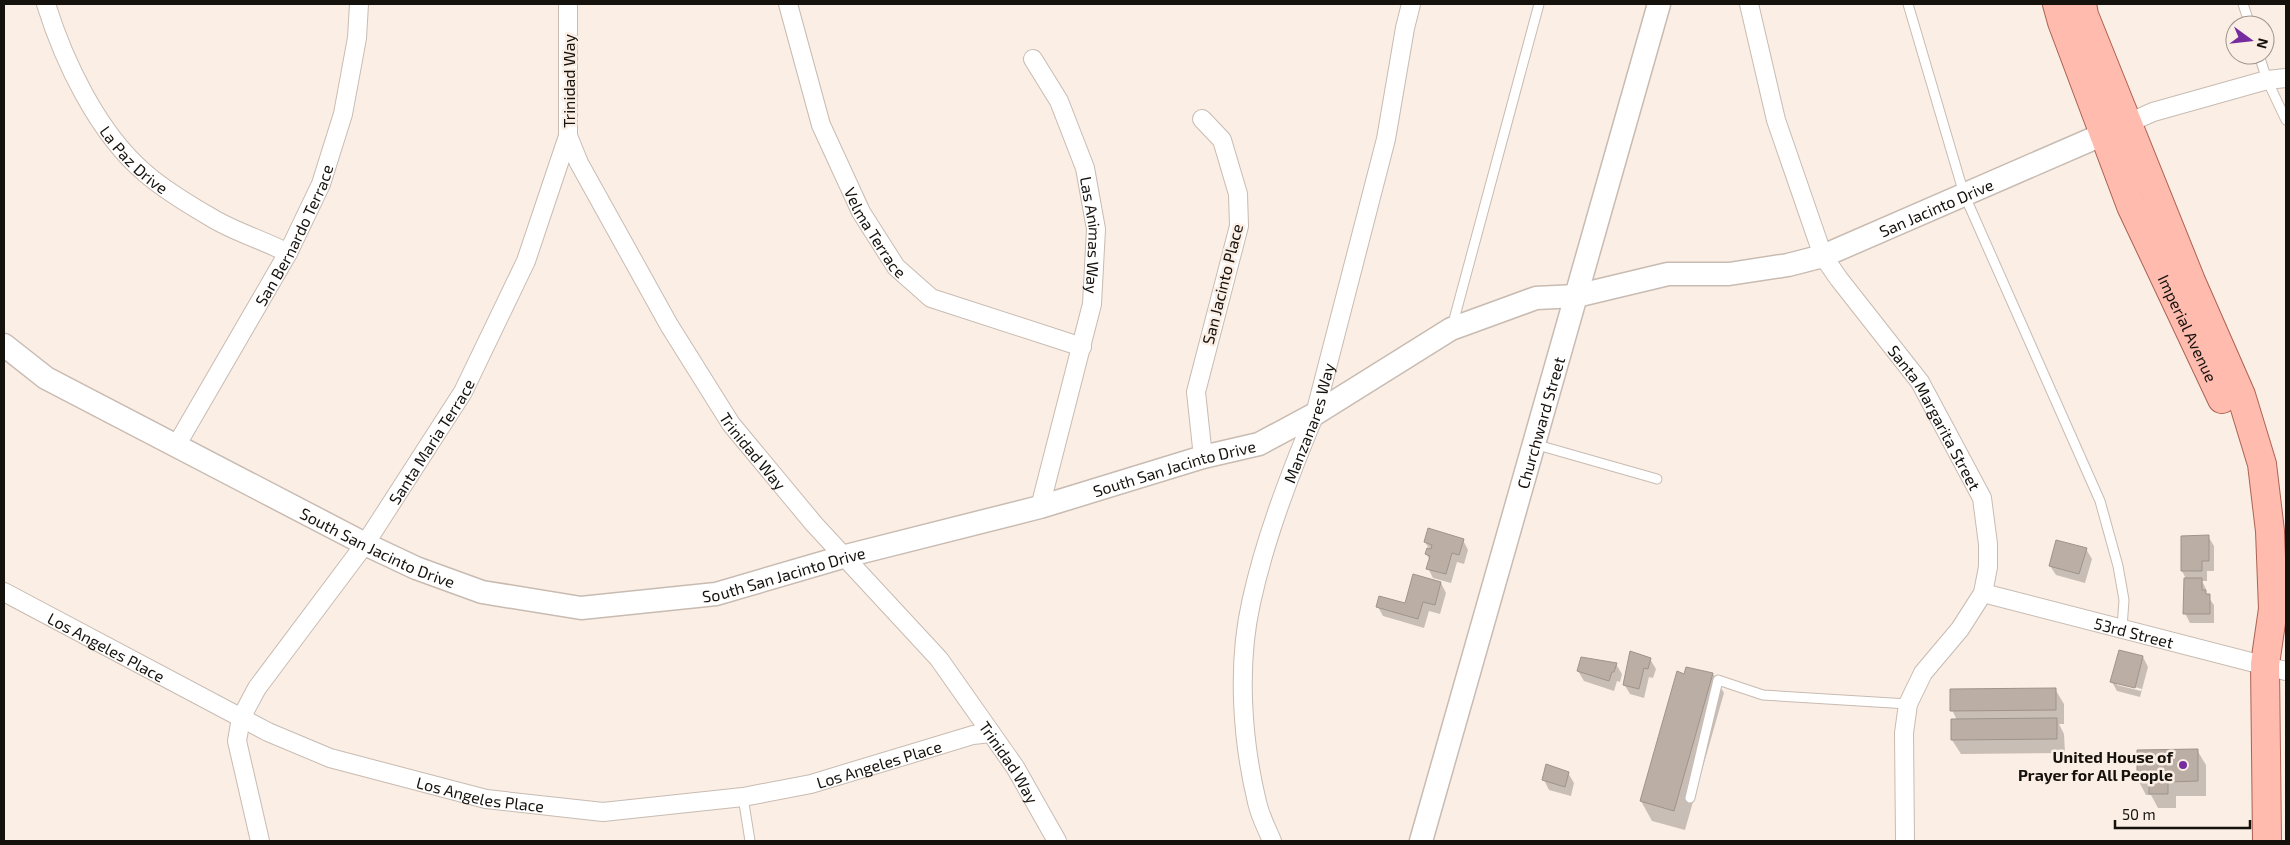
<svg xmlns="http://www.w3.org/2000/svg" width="2290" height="845" font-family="'Exo 2',sans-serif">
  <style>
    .shadow { fill: #0003; fill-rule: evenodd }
    .building { fill: #bbaea5; stroke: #9f938a }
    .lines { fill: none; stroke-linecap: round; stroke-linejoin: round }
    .service-casing { stroke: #c8bbb2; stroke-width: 11 }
    .minor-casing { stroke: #c8bbb2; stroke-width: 20 }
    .tertiary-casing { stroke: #c8bbb2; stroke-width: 25 }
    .primary-casing { stroke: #ac6253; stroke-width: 30 }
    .service { stroke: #fff; stroke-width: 9 }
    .minor { stroke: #fff; stroke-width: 18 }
    .tertiary { stroke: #fff; stroke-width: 22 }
    .primary { stroke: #febbae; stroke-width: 28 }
    .poi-dot { fill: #762c9e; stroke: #fbeee4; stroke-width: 2 }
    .labels { text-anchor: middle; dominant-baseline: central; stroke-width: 5; stroke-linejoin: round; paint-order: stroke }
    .street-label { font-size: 16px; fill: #15110d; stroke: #fbeee4 }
    .poi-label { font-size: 16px; font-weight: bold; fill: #15110d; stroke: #fbeee4; text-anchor: end }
  </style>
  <rect width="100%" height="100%" fill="#fbeee4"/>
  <!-- shadow -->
  <g class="shadow">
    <path d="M 2208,536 L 2214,546 L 2214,571 L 2207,571 L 2207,581 L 2202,581 L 2206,589 L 2206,594 L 2214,605 L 2214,623 L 2190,623 L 2185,613 L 2186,579 L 2182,571 L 2182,537 Z"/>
    <path d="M 1463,540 L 1468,550 L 1464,564 L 1457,562 L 1451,583 L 1433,578 L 1428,568 L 1430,560 L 1426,554 L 1430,550 L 1425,542 Z"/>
    <path d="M 2086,549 L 2092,559 L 2085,583 L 2056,575 L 2050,566 Z"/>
    <path d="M 1441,583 L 1446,593 L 1440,614 L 1429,611 L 1424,628 L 1383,616 L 1378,607 L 1406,604 Z"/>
    <path d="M 2143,657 L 2148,667 L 2140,697 L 2117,691 L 2112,682 ZM 2117,682 L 2142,689 L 2141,691 L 2117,685 Z"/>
    <path d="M 1594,659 L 1616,664 L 1622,674 L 1620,682 L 1617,681 L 1614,691 L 1584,681 L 1578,671 Z"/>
    <path d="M 1650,659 L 1656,669 L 1653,678 L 1649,677 L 1644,698 L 1630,694 L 1624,684 Z"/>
    <path d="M 1713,674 L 1724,693 L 1685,830 L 1652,821 L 1641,801 L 1684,675 Z"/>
    <path d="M 2055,689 L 2064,704 L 2064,724 L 2059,724 L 2064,734 L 2065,753 L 1961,754 L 1952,740 L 1957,720 L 1952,710 Z"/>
    <path d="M 2197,750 L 2206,765 L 2206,796 L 2176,796 L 2176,808 L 2158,808 L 2151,795 L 2146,795 L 2138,780 Z"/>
    <path d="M 1568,773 L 1574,783 L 1571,796 L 1549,790 L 1544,780 Z"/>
  </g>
  <!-- building -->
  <g class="building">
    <path d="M 1428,528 L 1464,539 L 1459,555 L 1452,553 L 1446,574 L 1426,569 L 1430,556 L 1425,554 L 1427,548 L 1431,549 L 1432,545 L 1424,542 Z"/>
    <path d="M 2209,535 L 2209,561 L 2202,561 L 2202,571 L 2181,571 L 2181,536 Z"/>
    <path d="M 2056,540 L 2087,548 L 2079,574 L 2049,566 Z"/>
    <path d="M 1413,574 L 1441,582 L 1435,605 L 1423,602 L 1418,619 L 1376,607 L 1379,596 L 1405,603 Z"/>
    <path d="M 2184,578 L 2202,578 L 2202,590 L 2206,590 L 2206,594 L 2210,594 L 2210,614 L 2183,614 Z"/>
    <path d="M 2119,650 L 2143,656 L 2135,688 L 2110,682 Z"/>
    <path d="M 1630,651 L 1651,658 L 1648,669 L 1644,668 L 1639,689 L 1623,685 Z"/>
    <path d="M 1581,657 L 1617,663 L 1614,672 L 1612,672 L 1609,681 L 1577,671 Z"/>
    <path d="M 1686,667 L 1713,673 L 1674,811 L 1640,801 L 1677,671 L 1684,674 Z"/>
    <path d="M 2056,688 L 2056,710 L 1950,711 L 1950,689 Z"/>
    <path d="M 2057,718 L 2057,739 L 1951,740 L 1951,719 Z"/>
    <path d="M 2198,749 L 2198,781 L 2168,782 L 2168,794 L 2149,794 L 2149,780 L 2137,780 L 2137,750 Z"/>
    <path d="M 1546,764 L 1569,772 L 1565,787 L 1542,780 Z"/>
  </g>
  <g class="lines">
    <!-- service casing -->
    <g class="service-casing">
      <g id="service">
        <path d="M 1908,4 L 1964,194 L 2100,501 L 2118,566 L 2124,600 L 2122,628"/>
        <path d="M 2243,4 L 2250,25"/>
        <path d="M 2259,55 L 2267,80 L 2286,120"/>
        <path d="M 1452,327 L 1539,4"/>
        <path d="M 1534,444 L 1657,479"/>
        <path d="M 743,797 L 750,841"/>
        <path d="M 1690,798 L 1718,680 L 1763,695 L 1908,704"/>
      </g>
    </g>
    <!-- minor casing -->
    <g class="minor-casing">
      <g id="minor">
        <path id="s1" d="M 46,4 C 64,62 98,133 145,173 C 161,187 193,207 212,218 C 235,232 263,240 288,253"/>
        <path id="s2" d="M 568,4 L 568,136 L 579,163 L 669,325 L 731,424 L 814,524 L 939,659 L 1015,767 L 1057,841"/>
        <path id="s3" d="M 788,4 L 821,125 L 861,212 L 896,267 L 931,298 L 1082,347"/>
        <path id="s4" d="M 1749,4 L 1776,120 L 1823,256 L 1839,279 L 1920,382 L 1982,498 L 1988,544 L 1988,567 L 1983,593 L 1960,629 L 1923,673 L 1908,704 L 1904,733 L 1905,841"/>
        <path id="s5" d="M 1033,59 L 1059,101 L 1085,168 L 1096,229 L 1092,304 L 1040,507"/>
        <path d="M 1202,119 L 1222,140 L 1238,194 L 1239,226 L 1196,392 L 1203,457"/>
        <path d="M 2126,124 L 2153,112 L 2267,80 L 2286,78"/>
        <path id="s6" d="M 176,446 L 288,253 L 321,184 L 343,114 L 357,38 L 359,4"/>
        <path id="s7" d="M 4,592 L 268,732 L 330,758 L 486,799 L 603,812 L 743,797 L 811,784 L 973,735 L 991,733"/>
        <path id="s8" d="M 1983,593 L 2286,671"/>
        <path id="s9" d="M 260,841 L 237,741 L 241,718 L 257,688 L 365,544 L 463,392 L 526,261 L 568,136"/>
        <path id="s10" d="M 1272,841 C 1267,829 1260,816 1257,802 C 1242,740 1237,666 1251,603 C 1265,538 1290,474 1315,414 L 1386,139 L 1405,28 L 1411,4"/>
      </g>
    </g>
    <!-- tertiary casing -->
    <g class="tertiary-casing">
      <g id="tertiary">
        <path id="s11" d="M 4,345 L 46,378 L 365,544 L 416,568 L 482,592 L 581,608 L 716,594 L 846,556 L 1040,507 L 1203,457 L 1259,444 L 1315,414 L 1451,329 L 1536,298 L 1576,296 L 1668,274 L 1729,274 L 1788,265 L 1823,256 L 2120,127"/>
        <path id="s12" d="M 1421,841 L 1659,4"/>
      </g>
    </g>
    <!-- primary casing -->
    <g class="primary-casing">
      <g id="primary">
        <path id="s13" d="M 2057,4 L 2062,22 L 2131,206 L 2222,399"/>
        <path d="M 2082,4 L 2084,15 L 2191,281 L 2241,395 L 2262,464 L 2270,531 L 2273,609 L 2265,664 L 2267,841"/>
      </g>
    </g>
    <!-- service -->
    <use href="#service" class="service"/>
    <!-- minor -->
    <use href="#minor" class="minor"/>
    <!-- tertiary -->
    <use href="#tertiary" class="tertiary"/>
    <!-- primary -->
    <use href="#primary" class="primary"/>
  </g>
  <!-- markers -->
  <circle class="poi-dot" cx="2183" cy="765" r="5"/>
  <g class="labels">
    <!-- street labels -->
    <g class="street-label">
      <text transform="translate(568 81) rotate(-90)">Trinidad Way</text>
      <text stroke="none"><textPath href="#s1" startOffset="181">La Paz Drive</textPath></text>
      <text stroke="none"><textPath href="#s11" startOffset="2068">San Jacinto Drive</textPath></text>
      <text stroke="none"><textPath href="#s3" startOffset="246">Velma Terrace</textPath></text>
      <text stroke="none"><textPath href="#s6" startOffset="242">San Bernardo Terrace</textPath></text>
      <text stroke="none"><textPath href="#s5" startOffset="189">Las Animas Way</textPath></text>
      <text transform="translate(1222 284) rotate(-76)">San Jacinto Place</text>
      <text stroke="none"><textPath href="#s13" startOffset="350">Imperial Avenue</textPath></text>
      <text stroke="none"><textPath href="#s4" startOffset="460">Santa Margarita Street</textPath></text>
      <text stroke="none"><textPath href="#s12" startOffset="435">Churchward Street</textPath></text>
      <text stroke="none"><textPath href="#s10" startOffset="432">Manzanares Way</textPath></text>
      <text stroke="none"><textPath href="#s9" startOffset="462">Santa Maria Terrace</textPath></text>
      <text stroke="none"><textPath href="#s2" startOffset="498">Trinidad Way</textPath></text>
      <text stroke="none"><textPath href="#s11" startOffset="1251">South San Jacinto Drive</textPath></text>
      <text stroke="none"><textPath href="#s11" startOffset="426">South San Jacinto Drive</textPath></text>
      <text stroke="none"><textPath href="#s11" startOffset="846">South San Jacinto Drive</textPath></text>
      <text stroke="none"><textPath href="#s8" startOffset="156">53rd Street</textPath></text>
      <text stroke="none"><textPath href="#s7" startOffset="116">Los Angeles Place</textPath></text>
      <text stroke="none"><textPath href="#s2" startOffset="902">Trinidad Way</textPath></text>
      <text stroke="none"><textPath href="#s7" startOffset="926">Los Angeles Place</textPath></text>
      <text stroke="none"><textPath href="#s7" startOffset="521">Los Angeles Place</textPath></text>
    </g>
    <!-- poi labels -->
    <g class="poi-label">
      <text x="2173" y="756">United House of<tspan x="2173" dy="18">Prayer for All People</tspan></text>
    </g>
  </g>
  <!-- border -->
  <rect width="2290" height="845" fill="none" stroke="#15110d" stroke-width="10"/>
  <!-- north arrow -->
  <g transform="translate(2250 40) rotate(105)"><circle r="24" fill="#fbeee4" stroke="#9f968e"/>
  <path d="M0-4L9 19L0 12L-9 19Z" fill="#762c9e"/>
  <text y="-8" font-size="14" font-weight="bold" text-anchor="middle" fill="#15110d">N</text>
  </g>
  <!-- scale -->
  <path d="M2115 820v8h135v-8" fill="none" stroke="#15110d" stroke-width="2.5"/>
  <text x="2122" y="820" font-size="15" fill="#15110d" stroke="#fbeee4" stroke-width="4" paint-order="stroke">50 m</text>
</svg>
